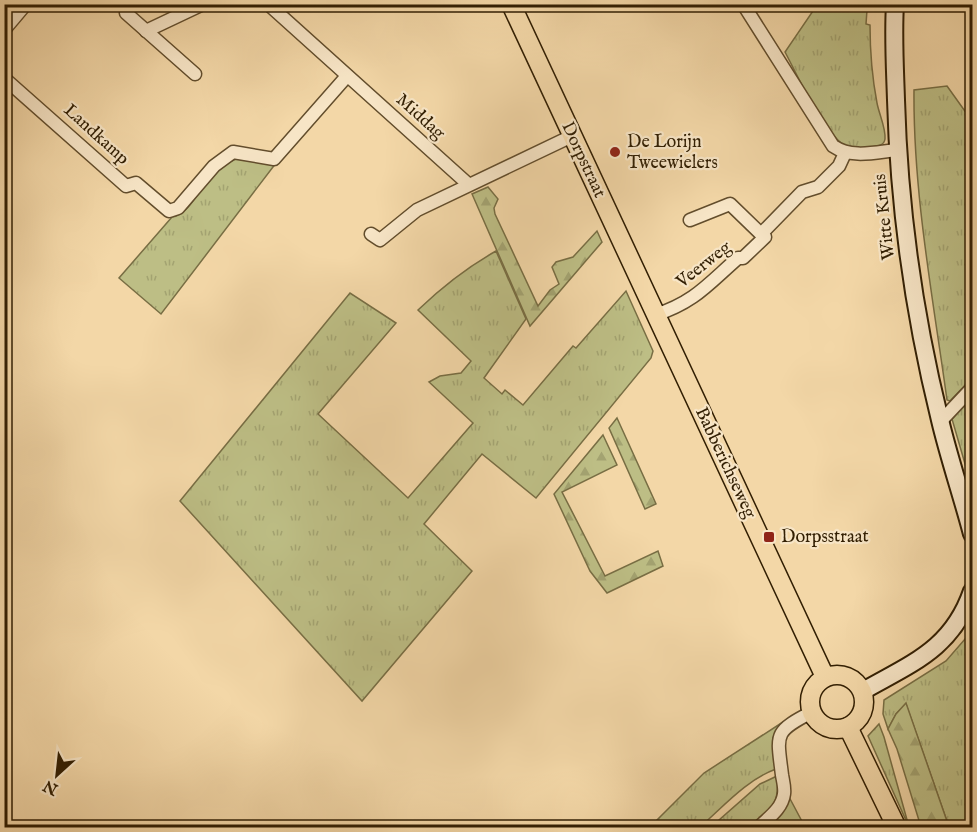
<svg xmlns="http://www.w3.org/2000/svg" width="977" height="832" font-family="'IM FELL English',serif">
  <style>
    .grass { fill: url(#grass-tufts); stroke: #786e44; stroke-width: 1.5 }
    .forest { fill: url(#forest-firs); stroke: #786e44; stroke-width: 1.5 }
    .garden { fill: #bdbe85; stroke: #786e44; stroke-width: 1.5 }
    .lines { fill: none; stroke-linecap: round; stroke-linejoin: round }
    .minor-casing { stroke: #624d2c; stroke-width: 15 }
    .secondary-casing { stroke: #321f03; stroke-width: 20 }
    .primary-casing { stroke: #321f03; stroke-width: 21 }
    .minor { stroke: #f7e5c6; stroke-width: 12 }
    .secondary { stroke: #f7e5c6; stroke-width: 16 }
    .primary { stroke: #f3d7a7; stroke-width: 18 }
    .poi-dot { fill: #8f2418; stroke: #f7e5c6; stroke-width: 2 }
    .labels { text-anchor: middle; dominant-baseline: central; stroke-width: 4.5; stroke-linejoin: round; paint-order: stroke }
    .street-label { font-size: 18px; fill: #321f03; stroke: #f7e5c6 }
    .poi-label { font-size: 18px; fill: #321f03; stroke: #f7e5c6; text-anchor: start }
  </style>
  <defs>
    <pattern id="grass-tufts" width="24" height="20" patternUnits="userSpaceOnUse" patternTransform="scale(1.5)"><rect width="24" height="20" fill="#bdbe85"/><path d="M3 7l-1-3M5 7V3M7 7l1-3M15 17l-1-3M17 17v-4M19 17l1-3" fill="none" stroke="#a3a371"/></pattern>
    <pattern id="forest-firs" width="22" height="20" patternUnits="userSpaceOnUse" patternTransform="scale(1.5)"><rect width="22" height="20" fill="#bdbe85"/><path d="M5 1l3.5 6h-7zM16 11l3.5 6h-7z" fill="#a3a371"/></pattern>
  </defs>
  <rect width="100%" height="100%" fill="#f3d7a7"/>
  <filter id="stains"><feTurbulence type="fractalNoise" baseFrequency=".00333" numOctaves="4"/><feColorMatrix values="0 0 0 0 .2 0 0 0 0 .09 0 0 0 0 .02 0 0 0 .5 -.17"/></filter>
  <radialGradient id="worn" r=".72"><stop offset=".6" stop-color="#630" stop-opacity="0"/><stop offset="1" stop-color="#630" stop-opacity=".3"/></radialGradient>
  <!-- grass -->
  <g class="grass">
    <path d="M 817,5 L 872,5 L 871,10 L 867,10 L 866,24 L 870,25 C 870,51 872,77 877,103 C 879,114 886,128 885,139 C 884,146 877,146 870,147 C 863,148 855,149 848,147 C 825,138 797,74 785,52 Z"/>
    <path d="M 947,86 L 967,114 L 972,112 L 972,378 L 950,401 L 947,400 C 933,298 913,193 914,90 Z"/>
    <path d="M 236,159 L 276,163 L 161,314 L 119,278 L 172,217 C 189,216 203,182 215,171 C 221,166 229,162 236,159 Z"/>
    <path d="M 496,251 L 526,319 L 484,378 L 502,394 L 505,390 L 523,405 L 573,346 L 576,348 L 626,291 L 653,351 L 651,358 L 536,498 L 482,454 L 424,524 L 472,571 L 362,701 L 180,501 L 350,293 L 396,323 L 318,414 L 408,498 L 473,423 L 429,382 L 440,376 L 461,373 L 471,361 L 418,310 C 443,286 466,268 496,251 Z"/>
    <path d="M 972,396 L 972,488 L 952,419 Z"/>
    <path d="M 972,631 L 972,827 L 949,827 L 906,704 L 896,714 L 888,729 L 883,714 L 884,700 L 946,661 Z"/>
    <path d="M 783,722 L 773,738 L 776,769 C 746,780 723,807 700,827 L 649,828 L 704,773 Z"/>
    <path d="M 879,724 L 884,737 L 909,827 L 868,736 Z"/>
    <path d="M 777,776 C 780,804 771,810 752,827 L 710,828 L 760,784 Z"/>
  </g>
  <!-- forest -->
  <g class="forest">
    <path d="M 488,187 L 498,199 L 494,208 L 495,214 L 538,306 L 550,290 L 559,284 L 552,267 L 556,262 L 573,257 L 597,231 L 602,242 L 530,326 L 472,194 Z"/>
    <path d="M 617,418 L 656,504 L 645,509 L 609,428 Z"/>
    <path d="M 603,435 L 617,465 L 562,492 L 605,576 L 658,551 L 663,566 L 607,593 L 590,571 L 554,494 Z"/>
    <path d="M 906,703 L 949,827 L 921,827 L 897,749 L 888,729 L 896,714 Z"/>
  </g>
  <!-- garden -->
  <path class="garden" d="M 788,795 L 805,827 L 752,828 Z"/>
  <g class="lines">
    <!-- minor casing -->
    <g class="minor-casing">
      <g id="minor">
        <path d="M 268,4 L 468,184"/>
        <path d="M 743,4 L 833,146 C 852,159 876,152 897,150"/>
        <path d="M 126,13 L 195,74"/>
        <path d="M 4,30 L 26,4"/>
        <path d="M 146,31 L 203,4"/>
        <path d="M 4,78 L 126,186 L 136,183 L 169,211 L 178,208 L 214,166 L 233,152 L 274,159 L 347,76"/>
        <path d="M 690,220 L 730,204 L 761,234 L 802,192 L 818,187 L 839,166 L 845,153"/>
        <path d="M 371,234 L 380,240 L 417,210 L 572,136"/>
        <path d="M 655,315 C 695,302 708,284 738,258 L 743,258 L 765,237 L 761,234"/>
        <path d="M 940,422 L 972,388"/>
        <path d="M 758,828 C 768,818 782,809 784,794 C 785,788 783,781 782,775 C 777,734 773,732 812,712"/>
      </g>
    </g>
    <!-- secondary casing -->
    <g class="secondary-casing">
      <g id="secondary">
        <path d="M 895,4 C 893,36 895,68 896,100 C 899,208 914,315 940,420 C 949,458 962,496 972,534"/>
        <path d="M 863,691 C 912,663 952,649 972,591"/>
      </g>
    </g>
    <!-- primary casing -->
    <g class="primary-casing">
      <g id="primary">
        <path d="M 511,4 L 825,677"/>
        <circle cx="837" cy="702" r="27"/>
        <path d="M 848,727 L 897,828"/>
      </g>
    </g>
    <!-- minor -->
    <use href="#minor" class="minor"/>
    <!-- secondary -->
    <use href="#secondary" class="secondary"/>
    <!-- primary -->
    <use href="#primary" class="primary"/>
  </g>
  <!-- markers -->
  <g class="poi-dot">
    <circle cx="615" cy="152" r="6"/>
    <rect x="763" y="531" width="12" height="12" rx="3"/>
  </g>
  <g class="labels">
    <!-- street labels -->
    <g class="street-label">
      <text transform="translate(420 117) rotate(42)">Middag</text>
      <text transform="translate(96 135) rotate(42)">Landkamp</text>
      <text transform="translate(583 160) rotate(65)">Dorpstraat</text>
      <text transform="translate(885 217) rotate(-96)">Witte Kruis</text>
      <text transform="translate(704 265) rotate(-38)">Veerweg</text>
      <text transform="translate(725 463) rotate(65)">Babberichseweg</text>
    </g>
    <!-- poi labels -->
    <g class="poi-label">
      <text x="627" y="142">De Lorijn<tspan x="627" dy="21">Tweewielers</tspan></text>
      <text x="781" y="537">Dorpsstraat</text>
    </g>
  </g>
  <!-- margin -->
  <rect width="977" height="832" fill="none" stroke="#f3d7a7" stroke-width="24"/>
  <rect x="6" y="6" width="965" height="820" fill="none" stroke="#321f03" stroke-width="3"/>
  <rect x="12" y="12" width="953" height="808" fill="none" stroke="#321f03" stroke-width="1.5"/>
  <!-- north arrow -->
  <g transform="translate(57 775) rotate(207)" stroke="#f7e5c6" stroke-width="4.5" paint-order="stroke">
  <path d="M0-4.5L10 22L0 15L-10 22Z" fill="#321f03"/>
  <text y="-9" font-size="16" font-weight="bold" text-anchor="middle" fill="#321f03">N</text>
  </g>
  <rect width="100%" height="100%" filter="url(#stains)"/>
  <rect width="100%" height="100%" fill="url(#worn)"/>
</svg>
